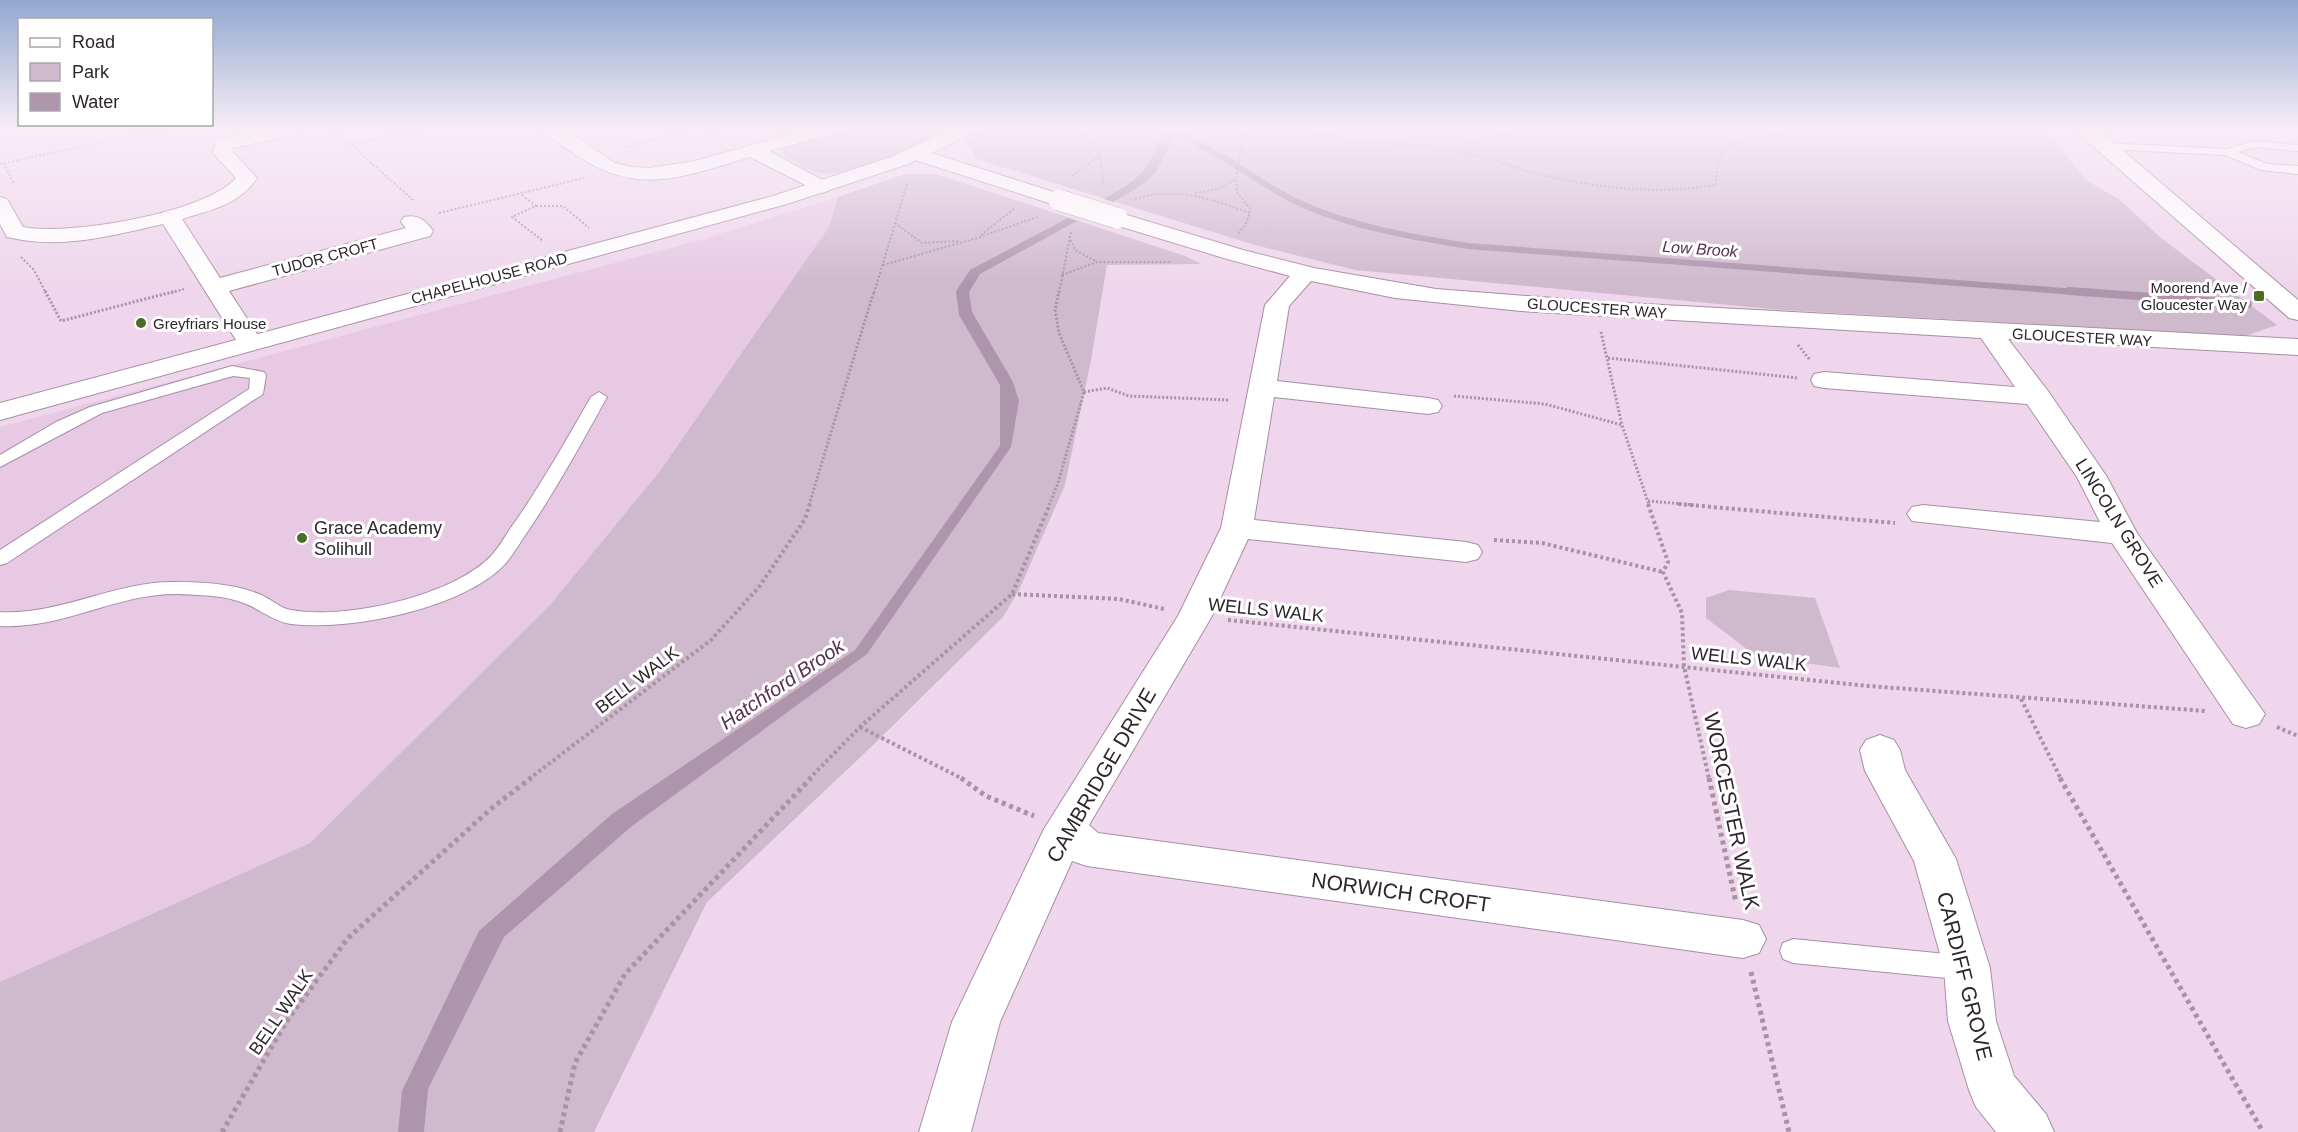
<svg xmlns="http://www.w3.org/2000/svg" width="2298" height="1132" font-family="Helvetica,sans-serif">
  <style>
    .built { fill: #e7c9e4 }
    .green { fill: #cfb9cd }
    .water { fill: #ae95ac }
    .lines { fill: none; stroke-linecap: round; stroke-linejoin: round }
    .stream-far1 { stroke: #ae95ac; stroke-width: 6 }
    .stream { stroke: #ae95ac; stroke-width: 8 }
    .lane-casing { stroke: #a68fa4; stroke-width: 2 }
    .street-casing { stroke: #a68fa4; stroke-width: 2 }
    .secondary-casing { stroke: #a68fa4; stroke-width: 2 }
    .path-far3 { stroke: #a693a4; stroke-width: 2; stroke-dasharray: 2 2; stroke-linecap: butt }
    .path-far2 { stroke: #a693a4; stroke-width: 3; stroke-dasharray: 2 2; stroke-linecap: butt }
    .path-far1 { stroke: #a693a4; stroke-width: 4; stroke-dasharray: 3 3; stroke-linecap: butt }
    .path { stroke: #a693a4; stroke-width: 5; stroke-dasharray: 4 4; stroke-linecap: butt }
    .lane { fill: #fff; fill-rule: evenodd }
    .street { fill: #fff; fill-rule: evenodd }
    .secondary { fill: #fff; fill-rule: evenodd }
    .street-bridge-casing { stroke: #a68fa4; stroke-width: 22; stroke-linecap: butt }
    .street-bridge { stroke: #fff; stroke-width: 21 }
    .poi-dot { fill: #4a6c24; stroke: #fff; stroke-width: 2 }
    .labels { text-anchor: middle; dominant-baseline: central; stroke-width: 6; stroke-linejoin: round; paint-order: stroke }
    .far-street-label { font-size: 15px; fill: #2e252d; stroke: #fff }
    .far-poi-label { font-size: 15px; fill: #2e252d; stroke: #fff; text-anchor: end }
    .far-water-label { font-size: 16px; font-style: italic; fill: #553153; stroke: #fff }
    .street-label { font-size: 18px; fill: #2e252d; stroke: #fff }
    .poi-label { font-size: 18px; fill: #2e252d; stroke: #fff; text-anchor: start }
    .water-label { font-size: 20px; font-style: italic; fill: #553153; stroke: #fff }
    .near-street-label { font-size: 21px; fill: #2e252d; stroke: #fff }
  </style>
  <rect width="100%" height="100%" fill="#efd6ec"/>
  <!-- built -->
  <path class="built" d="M 838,197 L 829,227 L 660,471 L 550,605 L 310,843 L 0,982 L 0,427 L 704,239 Z"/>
  <!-- green -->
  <g class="green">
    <path d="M 847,127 L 957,127 C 929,142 851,178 820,173 C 807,171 793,161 782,154 L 783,148 Z"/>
    <path d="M 986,127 L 2035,127 L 2056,142 L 2086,180 L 2120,200 L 2161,238 L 2277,325 L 2245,336 L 1784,310 L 1355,270 L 1255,245 L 976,159 L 965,140 Z"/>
    <path d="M 905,174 L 936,174 L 1185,256 L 1201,264 L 1107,265 L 1091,360 L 1065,485 L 1019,590 L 1003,617 L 870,748 L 707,902 L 594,1132 L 0,1132 L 0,982 L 310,843 L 550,605 L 660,471 L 829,227 L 838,197 Z"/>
    <path d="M 1729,590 L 1815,598 L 1840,668 L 1756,656 L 1706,618 L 1706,598 Z"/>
  </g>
  <!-- water -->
  <g class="water">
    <path d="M 1168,127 L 1178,127 L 1177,129 L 1239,163 L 1238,169 L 1175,135 L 1157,170 L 1145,183 L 1113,202 L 1104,199 C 1118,191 1137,181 1146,167 C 1155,154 1157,142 1168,131 Z"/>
    <path d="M 1068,218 L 1077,221 L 980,274 L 969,292 L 972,312 L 1013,382 L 1019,401 L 1011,447 L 867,654 L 632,826 L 504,937 L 428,1089 L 424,1132 L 398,1132 L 402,1091 L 479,931 L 612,814 L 855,650 L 1000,446 L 1000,385 L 959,315 L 956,291 L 970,270 Z"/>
  </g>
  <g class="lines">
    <!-- stream-far1 -->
    <path class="stream-far1" d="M 1228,161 C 1252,175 1274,191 1299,203 C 1352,227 1412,237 1468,246 L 2090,293"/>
    <!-- stream -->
    <path class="stream" d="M 2069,291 L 2248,304"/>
    <!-- lane casing -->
    <g class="lane-casing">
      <g id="lane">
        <path d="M 2254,141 L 2298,145 L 2298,151 L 2255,147 L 2238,152 L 2267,164 L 2298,166 L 2298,174 L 2261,170 L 2225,155 L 2106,149 L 2100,146 L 2106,143 L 2226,149 Z"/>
        <path d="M 232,366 L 264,372 L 266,375 L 263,394 L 7,563 L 0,565 L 0,550 L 249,389 L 250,378 L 233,376 L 102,413 L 0,467 L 0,455 L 56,422 L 90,407 Z"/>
        <path d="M 599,392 L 607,397 C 581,444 556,490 526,534 C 519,544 513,555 505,564 C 463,609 350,631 291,624 C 272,621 259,608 241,602 C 222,595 198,595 178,594 C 117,593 65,629 0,626 L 0,612 C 63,615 116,580 178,582 C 204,582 234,584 259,594 C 270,598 279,608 291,610 C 345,620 454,596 492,555 C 499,547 504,538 510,529 C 540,487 565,442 591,397 Z"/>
        <path d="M 1793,939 L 1967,956 L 1977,960 L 1981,968 L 1977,976 L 1967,980 L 1793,963 L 1783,959 L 1780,951 L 1783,943 Z"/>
      </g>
    </g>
    <!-- street casing -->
    <g class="street-casing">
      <g id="street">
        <path d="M 276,127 L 296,127 L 298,130 L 296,134 L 233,148 L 233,152 L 257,178 C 239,205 211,210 182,219 L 220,278 L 406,228 L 401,222 L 404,217 C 417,214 426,220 433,231 L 430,236 L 229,291 L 263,343 L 259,348 L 250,351 L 241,348 L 163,224 C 110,236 61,250 7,237 L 0,224 L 0,197 L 7,199 L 23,227 C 68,236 206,213 236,178 L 213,153 L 217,140 Z"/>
        <path d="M 540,127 L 561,127 L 615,163 L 632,167 L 649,168 L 695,161 L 815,127 L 844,127 L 842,131 L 769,151 L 828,183 L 831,187 L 828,191 L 821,193 L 750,157 C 679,178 635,198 569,150 C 559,143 546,136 540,127 Z"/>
        <path d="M 916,148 L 1066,196 L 1070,200 L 1066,204 L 1059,206 L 1052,204 L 909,158 L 906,154 L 909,150 Z"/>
        <path d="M 1117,212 L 1243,250 L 1314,268 L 1436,289 L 1606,302 L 2298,339 L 2298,355 L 2008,339 L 2048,391 L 2107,477 L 2137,533 L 2265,714 L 2259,724 L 2246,728 L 2233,724 L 2112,543 L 1912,521 L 1907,514 L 1912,507 L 1923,505 L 2100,522 L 2077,477 L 2027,404 L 1824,388 L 1814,386 L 1811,380 L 1814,374 L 1824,372 L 2015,387 L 1981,338 L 1521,311 L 1395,298 L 1311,281 L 1289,306 L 1277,381 L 1428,398 L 1438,400 L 1442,406 L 1438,412 L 1428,414 L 1274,397 L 1254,520 L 1466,542 L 1478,545 L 1482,552 L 1478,559 L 1466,562 L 1248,539 L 1212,616 L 1089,825 L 1098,833 L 1743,920 L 1759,925 L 1766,939 L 1759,953 L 1743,958 L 1087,866 L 1072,861 L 1000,1022 L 971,1132 L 919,1132 L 952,1022 L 1044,829 L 1178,616 L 1221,528 L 1265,305 L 1290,276 L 1227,259 L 1109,223 L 1106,218 L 1109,213 Z"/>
        <path d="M 1880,735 L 1894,740 L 1900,750 L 1905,770 L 1956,859 L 1990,968 L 1996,1021 L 2014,1076 L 2046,1114 L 2054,1132 L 1996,1132 L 1976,1107 L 1969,1090 L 1948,1021 L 1944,968 L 1914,861 L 1865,771 L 1860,750 L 1866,740 Z"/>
      </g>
    </g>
    <!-- secondary casing -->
    <g class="secondary-casing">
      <g id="secondary">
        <path d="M 956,127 L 980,127 L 978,131 L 908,164 L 787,204 L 0,420 L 0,403 L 773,196 L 894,156 Z"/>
        <path d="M 2071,127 L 2092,127 L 2113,142 L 2298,300 L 2298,320 L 2289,318 Z"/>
      </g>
    </g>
    <!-- path-far3 -->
    <g class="path-far3">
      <path d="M 331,127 L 413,200"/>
      <path d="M 1089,127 L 1083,135 L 1100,155 L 1104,186"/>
      <path d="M 1314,136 L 1372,127"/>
      <path d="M 1244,137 L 1306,137"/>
      <path d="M 1305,138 C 1361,141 1418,143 1473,155 C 1494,159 1514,167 1535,173 C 1593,188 1656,195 1716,185 C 1716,116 1758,154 1789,127"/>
      <path d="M 352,144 L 430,127"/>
      <path d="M 624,147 L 702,127 L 720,135"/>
      <path d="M 1467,153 L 1466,145 L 1471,142 L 1508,133 L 1559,127"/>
      <path d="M 4,163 L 14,185"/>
      <path d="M 0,164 L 175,127"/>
      <path d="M 1072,176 L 1100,155"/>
      <path d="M 1195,193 L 1221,188 L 1236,179"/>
      <path d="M 522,195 L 536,206 L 512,217 L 543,241"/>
      <path d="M 1135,199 C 1176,186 1211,199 1250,213"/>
      <path d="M 536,206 L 563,206 L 589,228"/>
      <path d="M 439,213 L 584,178"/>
      <path d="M 895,223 L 922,243 L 959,241"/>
      <path d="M 1238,233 L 1245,226 L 1251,210 L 1237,192 L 1236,179 L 1244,127"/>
      <path d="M 981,235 L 1015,208"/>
      <path d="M 1069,236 L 1075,250 L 1097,262"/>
      <path d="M 21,257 L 34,270 L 46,293"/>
      <path d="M 883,265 L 977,238 L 1037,217"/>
      <path d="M 1062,275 L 1097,262 L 1172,262"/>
      <path d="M 171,293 L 184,289"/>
      <path d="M 874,293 L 908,181"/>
      <path d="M 1059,293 L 1071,232"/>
    </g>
    <!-- path-far2 -->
    <g class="path-far2">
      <path d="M 45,291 L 61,321 L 176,291"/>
      <path d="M 1601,332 L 1622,425 L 1649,505"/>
      <path d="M 1798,345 L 1810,360"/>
      <path d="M 1608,358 L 1798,378"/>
      <path d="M 1084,392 L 1107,388 L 1129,396 L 1229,400"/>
      <path d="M 1454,396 L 1545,404 L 1622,425"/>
      <path d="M 1648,501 L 1695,505"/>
      <path d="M 809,505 L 874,291"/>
      <path d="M 1049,505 L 1058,483 L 1084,392 L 1059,333 L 1055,310 L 1059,291"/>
    </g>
    <!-- path-far1 -->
    <g class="path-far1">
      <path d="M 1648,504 L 1668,562 L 1663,572 L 1682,613 L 1684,666 L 1709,779"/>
      <path d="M 1678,504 L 1895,523"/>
      <path d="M 1494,540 L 1542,543 L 1663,572"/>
      <path d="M 1012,594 L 1119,599 L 1164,609"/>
      <path d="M 1228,620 L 1868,686 L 2206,711"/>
      <path d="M 2021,699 L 2061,779"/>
      <path d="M 860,727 L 963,779"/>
      <path d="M 2277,727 L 2298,736"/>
      <path d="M 529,779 L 711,640 L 759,587 L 805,519 L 810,504"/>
      <path d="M 809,779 L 860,727 L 1012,594 L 1050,504"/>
    </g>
    <!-- path -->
    <g class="path">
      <path d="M 961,778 L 986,796 L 1034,816"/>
      <path d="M 1709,778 L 1736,903"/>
      <path d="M 2060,778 L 2263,1132"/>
      <path d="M 1751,972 L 1789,1132"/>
      <path d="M 222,1132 L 286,1022 L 348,938 L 492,808 L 531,778"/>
      <path d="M 560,1132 L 575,1063 L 625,974 L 811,778"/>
    </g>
    <!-- lane -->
    <use href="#lane" class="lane"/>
    <!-- street -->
    <use href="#street" class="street"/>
    <!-- secondary -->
    <use href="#secondary" class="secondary"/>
    <!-- street-bridge casing -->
    <g class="street-bridge-casing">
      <path id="street-bridge" d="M 1059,200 L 1117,218"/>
    </g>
    <!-- street-bridge -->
    <use href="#street-bridge" class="street-bridge"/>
  </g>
  <!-- sky -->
  <linearGradient id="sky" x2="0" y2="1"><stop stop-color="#91a8d0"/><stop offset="0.45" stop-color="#f8edf6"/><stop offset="1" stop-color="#f8edf6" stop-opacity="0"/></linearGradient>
  <rect width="2298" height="285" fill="url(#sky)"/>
  <!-- markers -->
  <g class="poi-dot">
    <rect x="2253" y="290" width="12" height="12" rx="3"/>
    <circle cx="141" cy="323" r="6"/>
    <circle cx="302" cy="538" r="6"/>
  </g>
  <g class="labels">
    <!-- far-street labels -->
    <g class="far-street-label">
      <text transform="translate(325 257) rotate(-15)">TUDOR CROFT</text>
      <text transform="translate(489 278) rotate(-15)">CHAPELHOUSE ROAD</text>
      <text transform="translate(1597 308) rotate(4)">GLOUCESTER WAY</text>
      <text transform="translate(2082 337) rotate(3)">GLOUCESTER WAY</text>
    </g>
    <!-- far-poi labels -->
    <g class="far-poi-label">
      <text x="2247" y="287">Moorend Ave /<tspan x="2247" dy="17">Gloucester Way</tspan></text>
      <text x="153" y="323" text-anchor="start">Greyfriars House</text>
    </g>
    <!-- far-water labels -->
    <g class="far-water-label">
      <text transform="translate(1700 249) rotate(4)">Low Brook</text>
    </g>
    <!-- street labels -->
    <g class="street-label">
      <text transform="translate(2119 523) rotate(58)">LINCOLN GROVE</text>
      <text transform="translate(1266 610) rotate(6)">WELLS WALK</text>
      <text transform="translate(1749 659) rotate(6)">WELLS WALK</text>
      <text transform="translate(637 680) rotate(-37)">BELL WALK</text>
      <text transform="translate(281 1012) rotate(-56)">BELL WALK</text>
    </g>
    <!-- poi labels -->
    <g class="poi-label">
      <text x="314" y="528">Grace Academy<tspan x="314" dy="21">Solihull</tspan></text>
    </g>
    <!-- water labels -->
    <g class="water-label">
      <text transform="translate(782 684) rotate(-34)">Hatchford Brook</text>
    </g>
    <!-- near-street labels -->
    <g class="near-street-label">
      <text transform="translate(1101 775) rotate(-60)">CAMBRIDGE DRIVE</text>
      <text transform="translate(1732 811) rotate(78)">WORCESTER WALK</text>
      <text transform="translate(1401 892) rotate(8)">NORWICH CROFT</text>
      <text transform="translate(1965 976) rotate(76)">CARDIFF GROVE</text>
    </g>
  </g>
  <!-- legend -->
  <rect x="18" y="18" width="195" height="108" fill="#ffffff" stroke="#aba8ab" stroke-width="1.5"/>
  <rect x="30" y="38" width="30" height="9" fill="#ffffff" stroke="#aba8ab" stroke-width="1.5"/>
  <text x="72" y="48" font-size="18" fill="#2e252d">Road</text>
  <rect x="30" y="63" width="30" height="18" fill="#cfb9cd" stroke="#aba8ab" stroke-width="1.5"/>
  <text x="72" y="78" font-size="18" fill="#2e252d">Park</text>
  <rect x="30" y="93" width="30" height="18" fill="#ae95ac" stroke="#aba8ab" stroke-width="1.5"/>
  <text x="72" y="108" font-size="18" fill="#2e252d">Water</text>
</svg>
